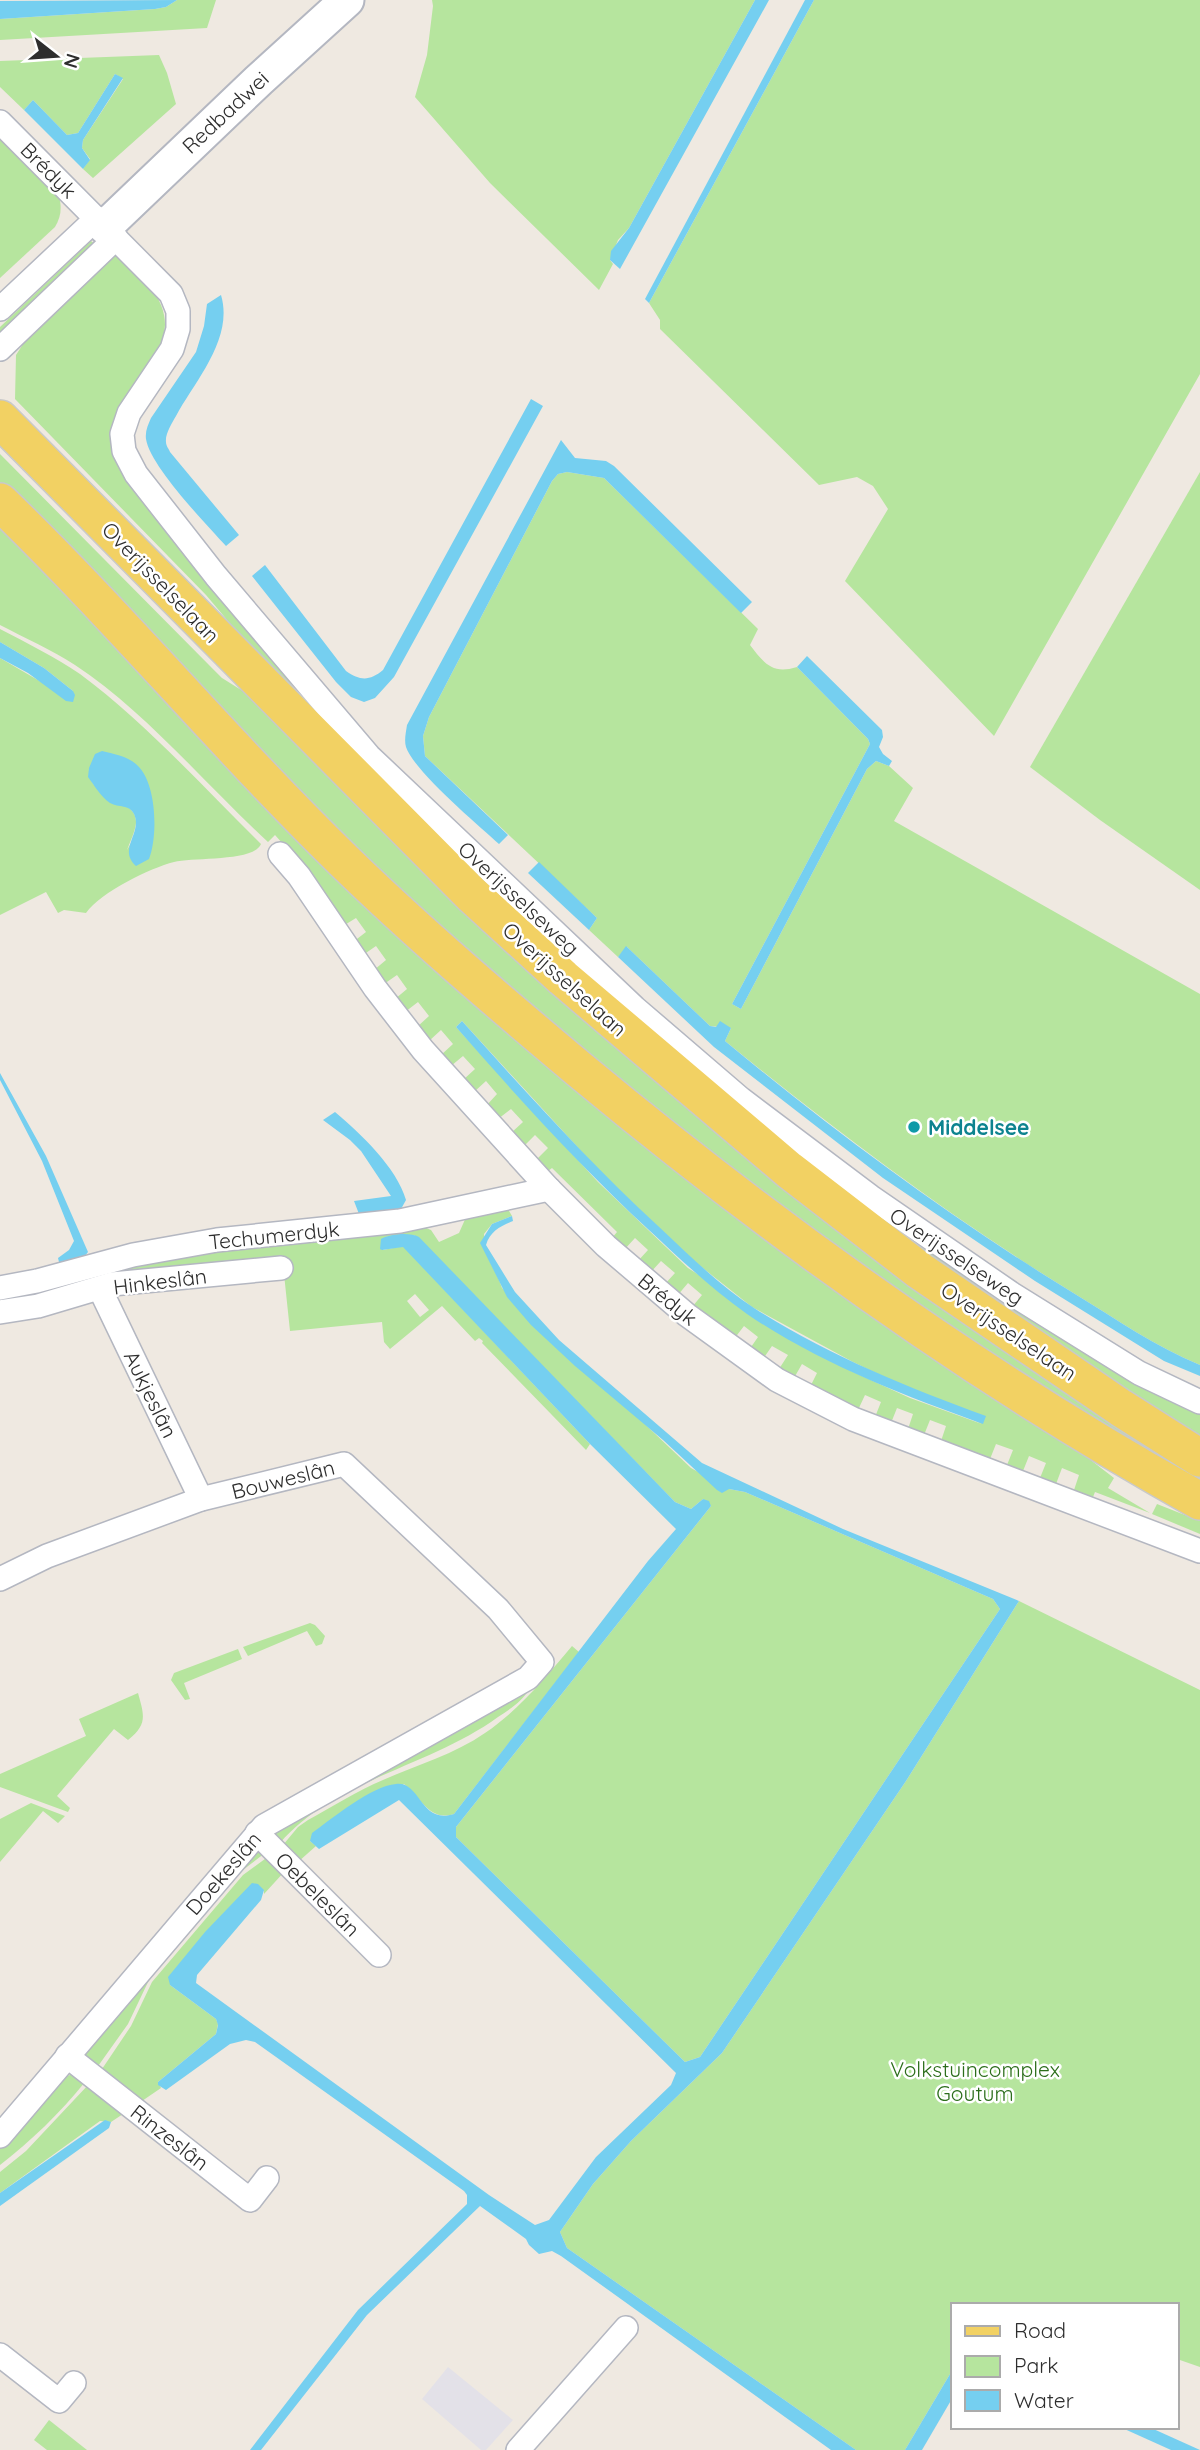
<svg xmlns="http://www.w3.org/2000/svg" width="1200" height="2450" font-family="Quicksand,sans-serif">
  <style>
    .industrial { fill: #e3e1e8 }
    .green { fill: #b6e59e; fill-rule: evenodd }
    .water { fill: #75cff0 }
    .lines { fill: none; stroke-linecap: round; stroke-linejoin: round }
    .street-casing { stroke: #b4b7c1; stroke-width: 26 }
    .secondary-casing { stroke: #b4b7c1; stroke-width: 37 }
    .primary-casing { stroke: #c9c9c9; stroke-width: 40 }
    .street { stroke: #fff; stroke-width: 23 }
    .secondary { stroke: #fff; stroke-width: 33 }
    .primary { stroke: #f2d163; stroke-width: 37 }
    .culture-dot { fill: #0f9aa8; stroke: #fff; stroke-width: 2.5 }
    .labels { text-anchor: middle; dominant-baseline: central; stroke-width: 5; stroke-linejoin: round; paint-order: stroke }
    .street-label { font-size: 21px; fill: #2e2e2e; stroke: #fff }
    .culture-label { font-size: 21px; font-weight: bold; fill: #0d838f; stroke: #fff; text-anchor: start }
    .park-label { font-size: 21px; fill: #2c6e1b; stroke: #fff }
  </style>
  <rect width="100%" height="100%" fill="#efe9e1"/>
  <!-- industrial -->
  <path class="industrial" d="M 448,2367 L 513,2420 L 486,2450 L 481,2450 L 422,2399 Z"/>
  <!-- green -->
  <g class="green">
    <path d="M 177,0 L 216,0 L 207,28 L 0,40 L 0,19 L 155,9 L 166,7 Z"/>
    <path d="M 432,0 L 755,0 L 629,228 L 618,240 L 610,260 L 613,264 L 599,290 L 490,183 L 415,97 L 427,55 L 433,6 Z"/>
    <path d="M 814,0 L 1200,0 L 1200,374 L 994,736 L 845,581 L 888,509 L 873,486 L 857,477 L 819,485 L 660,329 L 660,320 L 649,303 Z"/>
    <path d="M 159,55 L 167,73 L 176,104 L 93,178 L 83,169 L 90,159 L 82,148 L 83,140 L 123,79 L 115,74 L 78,133 L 67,135 L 33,100 L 24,110 L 0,87 L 0,61 Z"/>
    <path d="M 0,137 L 59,196 C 62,208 61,217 55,227 L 0,278 Z"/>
    <path d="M 91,241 L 97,246 L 0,338 L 0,327 Z"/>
    <path d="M 113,250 C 124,261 138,271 148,284 C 207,356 92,389 114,454 C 117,462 124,470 128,477 L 305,696 L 370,768 L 525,918 L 736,1107 L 844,1189 L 957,1268 L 1098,1358 L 1162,1394 L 1200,1410 L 1200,1436 L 1153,1412 L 1113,1388 L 924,1257 L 733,1109 L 579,976 L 507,910 L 297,703 L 206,595 L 15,399 L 16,355 L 36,324 Z"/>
    <path d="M 0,454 L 210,666 L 222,678 L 265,705 L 467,907 L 1200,1473 L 1200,1486 L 1088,1420 L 737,1181 L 404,898 L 0,483 Z"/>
    <path d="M 567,472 L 604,478 L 758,629 L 750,645 C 764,663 772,675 797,667 L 868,739 L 870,744 L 732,1004 L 741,1009 L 867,769 L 876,761 L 889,766 L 913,788 L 894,821 L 1200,994 L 1200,1365 C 1156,1347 1116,1319 1075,1294 C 952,1219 837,1132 725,1041 L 731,1028 L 710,1026 L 627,947 L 618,957 L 589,930 L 597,918 L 425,756 L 423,736 L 429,717 L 552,481 L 558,474 Z"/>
    <path d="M 1200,472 L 1200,890 L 1100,820 L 1030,767 Z"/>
    <path d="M 0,518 L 240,773 L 1039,1420 L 1114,1478 L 1108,1488 L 1150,1513 L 1095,1492 L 1093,1497 L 1074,1490 L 1079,1475 L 1062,1468 L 1056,1484 L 1040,1478 L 1046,1463 L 1029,1456 L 1023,1471 L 1007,1465 L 1013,1450 L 996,1444 L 990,1459 L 941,1441 L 946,1426 L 930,1420 L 924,1435 L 908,1429 L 913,1414 L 897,1408 L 891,1423 L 875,1417 L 881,1402 L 865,1395 L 858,1410 L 810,1387 L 817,1373 L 802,1364 L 794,1378 L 779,1369 L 788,1355 L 772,1346 L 763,1359 L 749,1350 L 758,1337 L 744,1326 L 734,1339 L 692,1307 L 702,1295 L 688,1283 L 677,1296 L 664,1285 L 675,1273 L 661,1261 L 650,1273 L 637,1262 L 648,1250 L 635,1238 L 624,1250 L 612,1238 L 617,1232 L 552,1168 L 548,1171 L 536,1160 L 548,1148 L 535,1135 L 524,1146 L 511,1133 L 523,1122 L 511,1109 L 498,1119 L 486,1106 L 497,1094 L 486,1081 L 474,1092 L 463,1080 L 475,1069 L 463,1056 L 451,1066 L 441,1055 L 453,1044 L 441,1030 L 429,1041 L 417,1027 L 429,1016 L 418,1002 L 405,1012 L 395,999 L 407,989 L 397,975 L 384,984 L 374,970 L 386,960 L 376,946 L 363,955 L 353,942 L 366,932 L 356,918 L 343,926 L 299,862 L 275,835 L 268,842 C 207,786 144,710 75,665 C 52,650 25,638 0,625 ZM 462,1021 L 604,1176 L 694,1261 L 752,1307 L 853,1362 L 982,1424 L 910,1398 L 849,1370 L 688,1268 L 598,1182 L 456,1027 Z"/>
    <path d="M 0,629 C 27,643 55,657 80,674 C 146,723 203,787 261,844 C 254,862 193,857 174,862 C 150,868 101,892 86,913 L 64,910 L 58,913 L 46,892 L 0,915 L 0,658 L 43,683 L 73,691 L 44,668 L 0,642 ZM 89,768 L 153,805 L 127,850 C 130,842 135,832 136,823 C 138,797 87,801 89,768 Z"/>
    <path d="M 506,1206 L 512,1216 L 492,1224 L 484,1234 C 485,1261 494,1264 502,1288 L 691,1468 L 729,1489 L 745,1492 L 993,1599 L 1000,1609 L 700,2057 L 685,2062 L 456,1837 L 456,1827 L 711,1506 L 703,1499 L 691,1509 L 675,1502 L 414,1235 L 385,1237 L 383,1250 L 403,1246 L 590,1444 L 586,1450 L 482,1343 L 483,1341 L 479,1338 L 475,1341 L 442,1306 L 390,1349 L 384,1342 L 382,1322 L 290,1331 L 284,1274 L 111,1278 L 102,1268 L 139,1259 L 419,1225 L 431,1230 L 439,1242 L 459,1233 L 467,1215 ZM 415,1294 L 429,1310 L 420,1317 L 407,1301 Z"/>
    <path d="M 1157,1504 L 1200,1521 L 1200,1534 L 1152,1514 Z"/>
    <path d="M 1019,1601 L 1200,1690 L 1200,2367 L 1177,2359 L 1177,2305 L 953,2305 L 953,2369 L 905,2450 L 856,2450 L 567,2248 L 560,2232 L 593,2184 L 631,2141 L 722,2053 L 906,1781 Z"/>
    <path d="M 310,1623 L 315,1625 L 325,1636 L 322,1644 L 316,1646 L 307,1631 L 248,1656 L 243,1647 Z"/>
    <path d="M 572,1646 L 579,1652 L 454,1814 C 429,1822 421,1797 404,1784 L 310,1841 L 316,1846 L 298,1862 L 283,1845 L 298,1827 L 308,1820 C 332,1807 357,1791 383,1780 C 417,1765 455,1754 485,1733 C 520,1709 545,1678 572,1646 Z"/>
    <path d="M 238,1649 L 242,1659 L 184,1683 L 190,1699 L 185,1700 L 171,1680 L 174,1673 Z"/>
    <path d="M 529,1689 C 524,1700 509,1710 498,1717 C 431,1766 334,1780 280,1843 L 271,1832 Z"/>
    <path d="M 138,1693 C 144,1715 148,1724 128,1740 L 114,1729 L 57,1796 L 70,1808 L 68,1812 L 0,1787 L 0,1774 L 86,1736 L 79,1719 Z"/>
    <path d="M 31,1803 L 65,1816 L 58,1823 L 43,1811 L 0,1862 L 0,1819 Z"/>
    <path d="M 254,1852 L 265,1853 L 239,1873 L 159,1966 L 149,1980 L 128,2024 L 96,2069 L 84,2060 L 84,2051 Z"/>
    <path d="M 269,1856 L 285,1871 L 264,1894 L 264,1890 L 170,1985 L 216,2019 L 218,2024 L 216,2034 L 158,2082 L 161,2088 L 142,2101 L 100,2072 L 131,2026 L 152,1982 L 243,1875 Z"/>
    <path d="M 72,2074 L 85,2082 C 60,2113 31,2141 0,2165 L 0,2149 L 59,2080 Z"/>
    <path d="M 89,2084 L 123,2114 L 111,2122 L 100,2121 L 0,2193 L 0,2172 L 26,2151 Z"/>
    <path d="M 49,2420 L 87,2450 L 47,2450 L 34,2440 Z"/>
  </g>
  <!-- water -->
  <g class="water">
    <path d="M 177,0 L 166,7 L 155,9 L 0,19 L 0,1 Z"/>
    <path d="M 755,0 L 769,0 L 620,269 L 610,260 L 611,251 L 629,228 Z"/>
    <path d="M 805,0 L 814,0 L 649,303 L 645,299 Z"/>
    <path d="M 115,74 L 123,78 L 83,140 L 82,148 L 90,160 L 83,169 L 24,110 L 33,100 L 67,135 L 78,133 Z"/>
    <path d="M 221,295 C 234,339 195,381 176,416 C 172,423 165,434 166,442 C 166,446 169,449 170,452 L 239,535 L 226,546 C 206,524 150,466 146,439 C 145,431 148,425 151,418 L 196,352 L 204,326 L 207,304 Z"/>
    <path d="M 531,399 L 543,406 L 394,677 L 375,698 L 364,702 L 351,697 L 336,682 L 252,576 L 265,565 L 346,671 C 360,681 370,681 383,670 Z"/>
    <path d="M 561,440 L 575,458 L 606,461 L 614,466 L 752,602 L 741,613 L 604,478 L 567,472 L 558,474 L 552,481 L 429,717 L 423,736 L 425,756 L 508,835 L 499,844 C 477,824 414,771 406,747 C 404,740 406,732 407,725 Z"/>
    <path d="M 0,642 L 44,668 L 73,691 L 75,695 L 73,702 L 66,701 L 28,673 L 0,658 Z"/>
    <path d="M 807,656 L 882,730 L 883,737 L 879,747 L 883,754 L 892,761 L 889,766 L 876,761 L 867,769 L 741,1009 L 732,1004 L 870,744 L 868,739 L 797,667 Z"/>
    <path d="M 102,751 C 113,754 128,756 137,765 C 157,783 158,836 149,859 L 136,866 C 117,849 143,833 134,814 C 129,804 119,808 110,803 C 101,797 94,785 88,777 L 89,768 L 95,754 Z"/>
    <path d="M 539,862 L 597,918 L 589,930 L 528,873 Z"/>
    <path d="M 626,946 L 710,1026 L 716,1027 L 720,1021 L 731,1028 L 725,1041 C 836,1133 952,1219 1075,1294 C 1116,1319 1156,1347 1200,1365 L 1200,1376 L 1164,1361 L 1035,1281 L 883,1178 L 714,1047 L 618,957 Z"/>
    <path d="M 462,1021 C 525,1091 588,1161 657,1225 C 688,1254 719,1285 754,1308 C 826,1354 906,1387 986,1416 L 983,1424 C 902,1395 819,1363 747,1314 C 712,1289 681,1260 650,1231 C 581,1167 518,1098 456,1027 Z"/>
    <path d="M 0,1073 L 46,1156 L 88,1252 C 83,1260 69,1265 59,1262 L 58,1258 L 69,1250 L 74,1241 L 42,1161 L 0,1080 Z"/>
    <path d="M 335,1112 C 361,1134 397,1168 406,1200 L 401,1209 L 359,1214 L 354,1201 L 391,1196 L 361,1151 L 350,1140 L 323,1120 Z"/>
    <path d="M 512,1216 L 513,1221 C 501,1226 490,1231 486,1245 L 515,1292 L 559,1340 L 702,1463 L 843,1529 L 1019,1601 L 906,1781 L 722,2053 L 631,2141 L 593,2184 L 560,2232 L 567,2248 L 856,2450 L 831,2450 L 561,2256 L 552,2251 L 539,2254 L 529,2245 L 526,2239 L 480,2206 L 367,2315 L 261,2450 L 250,2450 L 358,2310 L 467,2204 L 467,2195 L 464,2191 L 255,2042 L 246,2040 L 230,2044 L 166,2090 L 158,2085 L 158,2082 L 216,2034 L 218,2025 L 216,2019 L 170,1985 L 168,1977 L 205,1932 L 252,1883 L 258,1884 L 264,1890 L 261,1900 L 197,1975 L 196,1983 L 489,2195 L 535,2225 L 549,2220 L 596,2157 L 671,2085 L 676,2073 L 399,1800 L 319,1849 L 310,1841 L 312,1833 C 333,1818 371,1786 396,1784 C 421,1781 420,1825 454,1814 L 648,1561 L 676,1529 L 590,1444 L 403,1247 L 382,1250 L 380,1249 L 381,1239 C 391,1234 409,1232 419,1237 L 675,1502 L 691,1509 L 703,1499 L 709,1501 L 711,1506 L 456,1827 L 456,1837 L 685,2062 L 700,2057 L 1000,1609 L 993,1599 L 745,1492 L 729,1489 L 722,1493 L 717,1490 L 663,1440 L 575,1366 L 531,1325 L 507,1297 L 480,1243 L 492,1224 Z"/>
    <path d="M 105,2120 L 111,2122 L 109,2128 L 0,2206 L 0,2193 Z"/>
    <path d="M 953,2369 L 953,2397 L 922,2450 L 905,2450 Z"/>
    <path d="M 1120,2427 L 1149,2427 L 1200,2450 L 1171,2450 Z"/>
  </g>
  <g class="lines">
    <!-- street casing -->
    <g class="street-casing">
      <g id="street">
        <path d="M 0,122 L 171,294 L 178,311 L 178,329 L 172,349 L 129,413 L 122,434 L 124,451 L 136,474 L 216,576 L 369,756 L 635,1008 L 741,1099 L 871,1197 L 1012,1294 L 1139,1373 L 1200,1402"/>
        <path d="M 0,309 L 97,218"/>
        <path d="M 0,349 L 116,238"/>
        <path d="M 280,854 L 299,876 L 375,988 L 423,1050 L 549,1189 L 606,1246 L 687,1315 L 777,1380 L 853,1419 L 1200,1551"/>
        <path d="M 0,1288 L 37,1281 L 133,1255 L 217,1240 L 400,1221 L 549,1189"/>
        <path d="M 100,1289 L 201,1499"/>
        <path d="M 0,1312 L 38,1306 L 112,1284 L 281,1268"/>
        <path d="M 0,1579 L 47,1556 L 201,1499 L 344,1464 L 498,1609 L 542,1662 L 528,1678 L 264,1826 L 0,2136"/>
        <path d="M 257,1833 L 379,1955"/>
        <path d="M 67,2056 L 250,2200 L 267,2178"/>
        <path d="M 0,2355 L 59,2401 L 74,2383"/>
        <path d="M 518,2450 L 626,2328"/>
      </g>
    </g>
    <!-- secondary casing -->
    <g class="secondary-casing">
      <path id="secondary" d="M 105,227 L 259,80 L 347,0"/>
    </g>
    <!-- primary casing -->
    <g class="primary-casing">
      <g id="primary">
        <path d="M 0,419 L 471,894 L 563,978 L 789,1170 L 920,1271 L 1121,1408 L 1200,1458"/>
        <path d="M 0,502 C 119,617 225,745 344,861 C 419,934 499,1002 580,1070 C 774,1231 979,1378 1200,1501"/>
      </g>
    </g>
    <!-- street -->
    <use href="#street" class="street"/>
    <!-- secondary -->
    <use href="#secondary" class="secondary"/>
    <!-- primary -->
    <use href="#primary" class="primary"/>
  </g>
  <!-- markers -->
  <circle class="culture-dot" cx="914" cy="1127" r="7"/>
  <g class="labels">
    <!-- street labels -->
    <g class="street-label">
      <text transform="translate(225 112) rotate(-43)">Redbadwei</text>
      <text transform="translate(49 170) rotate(45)">Brédyk</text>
      <text transform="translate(161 582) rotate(46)">Overijsselselaan</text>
      <text transform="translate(519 898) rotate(43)">Overijsselseweg</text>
      <text transform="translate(565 979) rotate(42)">Overijsselselaan</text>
      <text transform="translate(274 1235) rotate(-6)">Techumerdyk</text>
      <text transform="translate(957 1256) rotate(34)">Overijsselseweg</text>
      <text transform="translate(160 1281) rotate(-7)">Hinkeslân</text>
      <text transform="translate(668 1299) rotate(39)">Brédyk</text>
      <text transform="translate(1009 1331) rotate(34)">Overijsselselaan</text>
      <text transform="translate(151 1394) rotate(64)">Aukjeslân</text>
      <text transform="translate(283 1479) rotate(-14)">Bouweslân</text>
      <text transform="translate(223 1873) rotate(-49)">Doekeslân</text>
      <text transform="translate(318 1894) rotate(45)">Oebeleslân</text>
      <text transform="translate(170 2137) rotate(38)">Rinzeslân</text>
    </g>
    <!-- culture labels -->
    <g class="culture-label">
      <text x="928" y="1127">Middelsee</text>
    </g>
    <!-- park labels -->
    <g class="park-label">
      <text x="975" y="2069">Volkstuincomplex<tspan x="975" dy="24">Goutum</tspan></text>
    </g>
  </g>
  <!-- legend -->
  <rect x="951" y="2303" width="228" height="126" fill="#ffffff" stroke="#ababab" stroke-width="2"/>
  <rect x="965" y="2326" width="35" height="10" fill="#f2d163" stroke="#ababab" stroke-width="2"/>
  <text x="1014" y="2338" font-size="21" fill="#2e2e2e">Road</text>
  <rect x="965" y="2356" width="35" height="21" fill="#b6e59e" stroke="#ababab" stroke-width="2"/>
  <text x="1014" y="2373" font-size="21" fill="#2e2e2e">Park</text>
  <rect x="965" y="2390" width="35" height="21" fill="#75cff0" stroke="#ababab" stroke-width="2"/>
  <text x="1014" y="2408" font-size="21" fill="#2e2e2e">Water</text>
  <!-- north arrow -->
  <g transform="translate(56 56) rotate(107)" stroke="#ffffff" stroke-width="5" paint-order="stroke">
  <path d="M0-5L12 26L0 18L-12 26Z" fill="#2e2e2e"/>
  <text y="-10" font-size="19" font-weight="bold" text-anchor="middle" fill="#2e2e2e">N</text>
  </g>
</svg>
